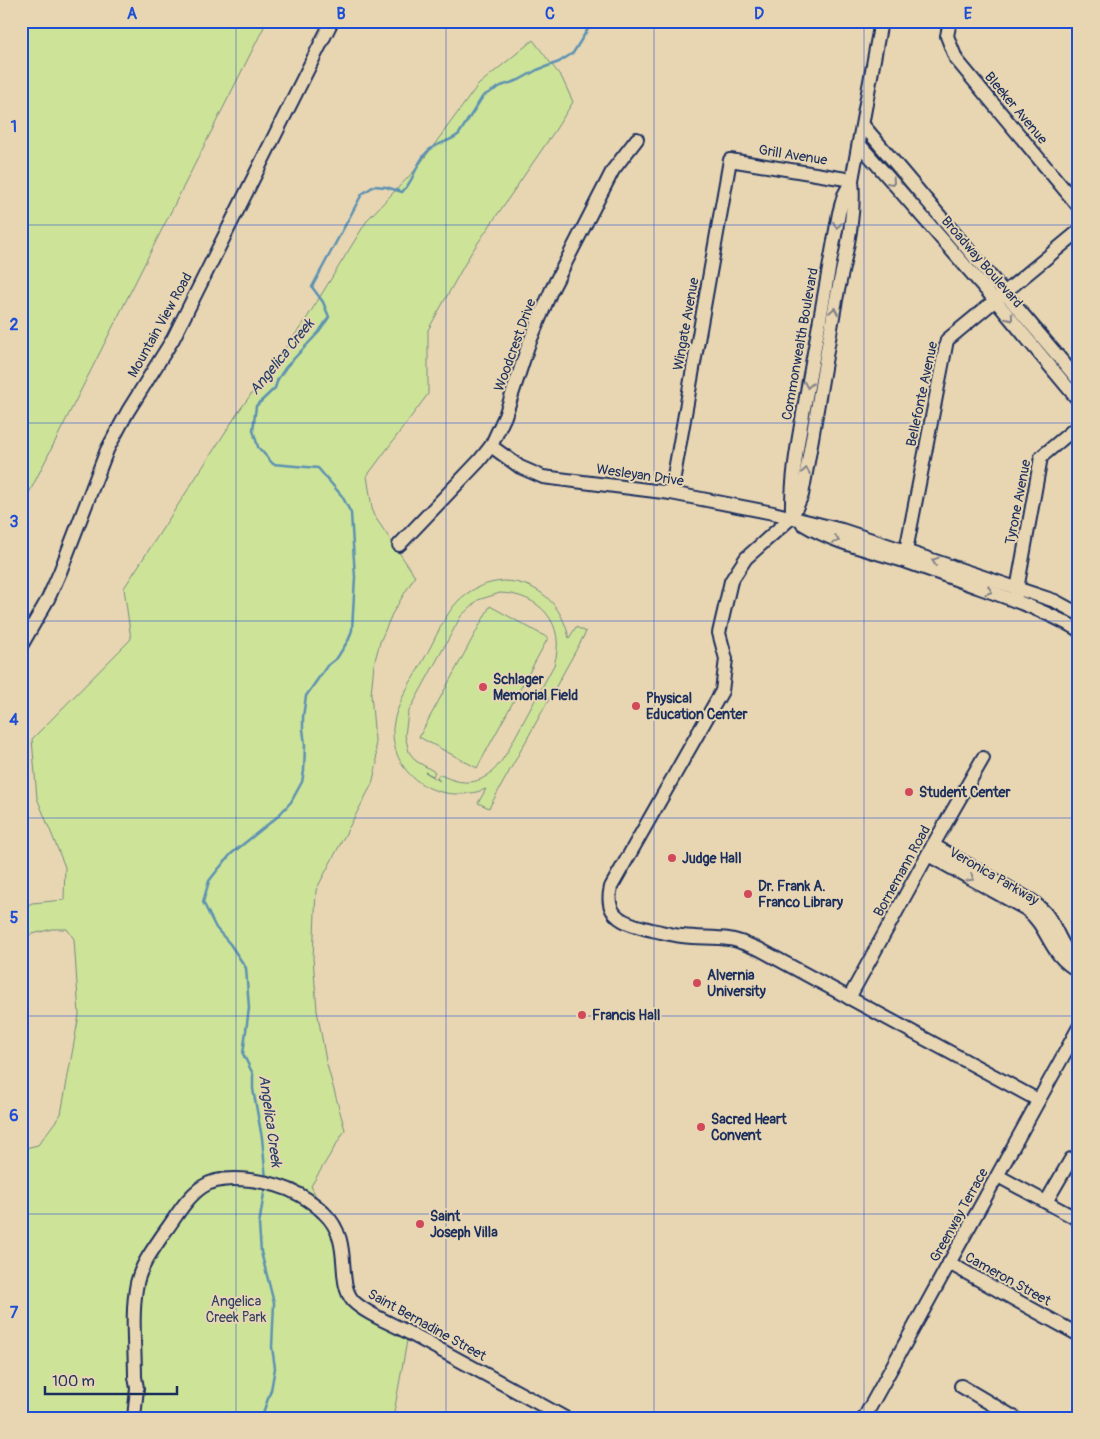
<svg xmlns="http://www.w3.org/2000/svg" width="1100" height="1439" font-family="Pangolin,sans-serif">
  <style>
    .green { fill: #cde398; stroke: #74897b; fill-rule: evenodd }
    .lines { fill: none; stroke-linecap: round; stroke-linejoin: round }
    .stream { stroke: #5d92b1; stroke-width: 2.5 }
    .minor-casing { stroke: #1b2f5e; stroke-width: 16 }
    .minor { stroke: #e8d6b3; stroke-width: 12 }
    .oneway { stroke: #828288 }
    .grid { fill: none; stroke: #1d4ed8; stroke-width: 1; stroke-opacity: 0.55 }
    .poi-dot { fill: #d1495b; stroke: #e8d6b3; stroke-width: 2 }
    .labels { text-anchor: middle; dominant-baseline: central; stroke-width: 4; stroke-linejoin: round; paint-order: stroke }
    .street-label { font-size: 14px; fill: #1b2f5e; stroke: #e8d6b3 }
    .poi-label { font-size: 14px; font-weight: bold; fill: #1b2f5e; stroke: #e8d6b3; text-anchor: start }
    .park-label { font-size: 14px; fill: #2d4164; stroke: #e8d6b3 }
    .water-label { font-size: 15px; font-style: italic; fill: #26406c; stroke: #e8d6b3 }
    .neatline { fill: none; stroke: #1d4ed8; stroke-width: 2 }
    .grid-label { font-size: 16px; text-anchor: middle; font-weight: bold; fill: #1d4ed8 }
  </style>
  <rect width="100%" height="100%" fill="#e8d6b3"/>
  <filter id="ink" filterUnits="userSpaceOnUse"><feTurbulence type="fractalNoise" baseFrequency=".02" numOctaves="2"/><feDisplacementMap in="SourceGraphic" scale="10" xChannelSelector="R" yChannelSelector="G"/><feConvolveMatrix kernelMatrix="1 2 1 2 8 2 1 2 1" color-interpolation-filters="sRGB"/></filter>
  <g filter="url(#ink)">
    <!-- green -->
    <g class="green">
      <path d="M 21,21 L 267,21 L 21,509 Z"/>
      <path d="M 533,40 L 562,78 L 573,102 L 554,132 L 471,253 L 428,330 L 428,394 L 367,476 L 373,514 L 415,576 L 392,614 L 380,642 L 374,664 L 371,694 L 377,763 L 372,784 L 316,890 L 313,958 L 317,1010 L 326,1061 L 345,1130 L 311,1186 L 335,1236 L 348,1304 L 407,1341 L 393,1418 L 21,1418 L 21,1149 L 38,1145 L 61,1114 L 79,1015 L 74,939 L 67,929 L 52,929 L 21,937 L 21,909 L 32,903 L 64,900 L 65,867 L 37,798 L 32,739 L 131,639 L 124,588 L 241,408 L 305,321 L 368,219 L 417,168 L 478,85 Z"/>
      <path d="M 504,581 C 539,582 562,605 569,638 L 576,627 L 586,632 L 489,808 L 478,803 L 486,789 C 441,806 391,779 393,728 C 394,720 396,712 399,706 C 405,689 416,674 424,659 C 435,640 444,615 459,600 C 472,588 487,582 504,581 ZM 500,593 C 540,594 567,624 554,665 L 506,754 C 489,782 469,790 439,774 L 437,778 L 440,781 L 425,772 L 433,776 L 435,772 L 416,761 L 409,752 L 405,735 L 408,713 L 461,616 L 478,600 Z"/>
      <path d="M 490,606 L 548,638 L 477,768 L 419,737 Z"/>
    </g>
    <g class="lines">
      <!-- stream -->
      <g class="stream">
        <path d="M 266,1179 L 262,1138 L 253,1089 L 253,1074 L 243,1054 L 249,1008 L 246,968 L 230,944 L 216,928 L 203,902 L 209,881 L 216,872 L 231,854 L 277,817 L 291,802 L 297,791 L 302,782 L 304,771 L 305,745 L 303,729 L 303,717 L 306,696 L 327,666 L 337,658 L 349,639 L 352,630 L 355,577 L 351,513 L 342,496 L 318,468 L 273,464 L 258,447 L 253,430 L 256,406 L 275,388 L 278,379 L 286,367 L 319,332 L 329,317 L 323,302 L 312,287 L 362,194 L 374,186 L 386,187 L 402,192 C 415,181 415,163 428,151 C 436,143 450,142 459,134 L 483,96 L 501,86 L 519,80 L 537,70 L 559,62 L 573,53 L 591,24 L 591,21"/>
        <path d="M 263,1418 L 264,1410 L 271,1390 L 275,1368 L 272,1347 L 274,1303 L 261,1252 L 259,1225 L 265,1187"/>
      </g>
      <!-- minor casing -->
      <g class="minor-casing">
        <g id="minor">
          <path d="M 950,21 L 947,36 L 956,59 L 1079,207"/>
          <path d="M 1075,21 L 1079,26"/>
          <path d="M 863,125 L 1079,381"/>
          <path d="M 860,145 L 995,300 L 1079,401"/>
          <path d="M 852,180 C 856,221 844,260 836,300 C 824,365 814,430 802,495 L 792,517 L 746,558 L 731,581 L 719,633 L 726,659 L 722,691 L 611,887 C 603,918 627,924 652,930 C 662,932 672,935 682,936 C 698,938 714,937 729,939 C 739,940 749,946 759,949 L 1038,1100"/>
          <path d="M 491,446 L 520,467 L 543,477 L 671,493 L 773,513 L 842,530 L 1055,601 L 1079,614"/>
          <path d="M 671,493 L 730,160 L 852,180"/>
          <path d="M 792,515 C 791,475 799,437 806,397 C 817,336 828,274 839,213 L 844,195 L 852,180 L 881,21"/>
          <path d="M 803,524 C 834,543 869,550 904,561 C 929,569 954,579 980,588 C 1014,600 1048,612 1079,630"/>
          <path d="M 399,545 L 479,461 L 491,446 L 505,416 L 528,346 L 551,291 L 613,170 L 637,139"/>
          <path d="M 904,561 L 947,340 L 1079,231"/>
          <path d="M 1016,595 L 1041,457 L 1079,425"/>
          <path d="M 21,646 L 48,599 L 60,572 L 107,450 L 128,411 L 173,339 L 332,21"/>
          <path d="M 933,845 L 1032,901 C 1038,906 1045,911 1049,918 C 1059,933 1062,951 1079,961"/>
          <path d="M 928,855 L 1026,909 C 1051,929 1047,954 1079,971"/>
          <path d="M 849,998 L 933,845 L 983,758"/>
          <path d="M 998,1176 L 1079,1220"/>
          <path d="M 1046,1202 L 1071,1159"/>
          <path d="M 949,1263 L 1079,1335"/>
          <path d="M 961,1386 L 1015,1418"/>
          <path d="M 134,1418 L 137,1388 L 135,1377 C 135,1346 131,1313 137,1283 C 141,1265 154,1248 164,1233 C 176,1217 186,1198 202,1187 C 225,1171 277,1182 300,1195 C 309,1200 317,1206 324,1213 C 354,1241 335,1280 353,1301 C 366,1314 393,1324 409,1333 C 461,1361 513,1389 565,1418"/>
          <path d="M 864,1418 L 1079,1027"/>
        </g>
      </g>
      <!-- minor -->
      <use href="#minor" class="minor"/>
    </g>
    <!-- one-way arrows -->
    <defs><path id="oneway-chevron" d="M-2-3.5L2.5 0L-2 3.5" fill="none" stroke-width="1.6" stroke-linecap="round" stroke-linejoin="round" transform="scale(1.25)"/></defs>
    <g class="oneway">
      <use href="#oneway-chevron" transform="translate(892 182) rotate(49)"/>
      <use href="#oneway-chevron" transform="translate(837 225) rotate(100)"/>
      <use href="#oneway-chevron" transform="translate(834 311) rotate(-80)"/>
      <use href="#oneway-chevron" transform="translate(1010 318) rotate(51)"/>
      <use href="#oneway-chevron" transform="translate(808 385) rotate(100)"/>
      <use href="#oneway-chevron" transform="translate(806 471) rotate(-80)"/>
      <use href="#oneway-chevron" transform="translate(836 540) rotate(21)"/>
      <use href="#oneway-chevron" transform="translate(935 561) rotate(-161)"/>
      <use href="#oneway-chevron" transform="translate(989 591) rotate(19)"/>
      <use href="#oneway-chevron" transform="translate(971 878) rotate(29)"/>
    </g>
  </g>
  <!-- grid -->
  <path class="grid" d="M 236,21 L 236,1418M 446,21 L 446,1418M 654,21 L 654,1418M 864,21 L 864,1418M 21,225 L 1079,225M 21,423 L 1079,423M 21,621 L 1079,621M 21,818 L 1079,818M 21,1016 L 1079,1016M 21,1214 L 1079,1214"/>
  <!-- markers -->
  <g class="poi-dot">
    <circle cx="483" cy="687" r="5"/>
    <circle cx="636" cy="706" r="5"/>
    <circle cx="909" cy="792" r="5"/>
    <circle cx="672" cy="858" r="5"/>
    <circle cx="748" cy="894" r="5"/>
    <circle cx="697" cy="983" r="5"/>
    <circle cx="582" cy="1015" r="5"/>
    <circle cx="701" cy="1127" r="5"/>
    <circle cx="420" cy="1224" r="5"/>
  </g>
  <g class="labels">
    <!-- street labels -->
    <g class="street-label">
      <text transform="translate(1016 108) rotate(50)">Bleeker Avenue</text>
      <text transform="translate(793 155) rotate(9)">Grill Avenue</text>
      <text transform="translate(982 262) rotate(49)">Broadway Boulevard</text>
      <text transform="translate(686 324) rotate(-80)">Wingate Avenue</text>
      <text transform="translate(160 325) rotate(-61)">Mountain View Road</text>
      <text transform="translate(800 344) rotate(-80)">Commonwealth Boulevard</text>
      <text transform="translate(515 345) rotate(-70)">Woodcrest Drive</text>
      <text transform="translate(922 394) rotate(-78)">Bellefonte Avenue</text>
      <text transform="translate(640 475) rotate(8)">Wesleyan Drive</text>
      <text transform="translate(1018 502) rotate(-79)">Tyrone Avenue</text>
      <text transform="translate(902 871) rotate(-61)">Bornemann Road</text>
      <text transform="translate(994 876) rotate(30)">Veronica Parkway</text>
      <text transform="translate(959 1215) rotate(-61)">Greenway Terrace</text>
      <text transform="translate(1008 1279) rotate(29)">Cameron Street</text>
      <text transform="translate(427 1325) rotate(29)">Saint Bernadine Street</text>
    </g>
    <!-- poi labels -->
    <g class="poi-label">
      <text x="493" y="679">Schlager<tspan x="493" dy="16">Memorial Field</tspan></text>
      <text x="646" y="698">Physical<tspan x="646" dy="16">Education Center</tspan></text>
      <text x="919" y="792">Student Center</text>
      <text x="682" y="858">Judge Hall</text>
      <text x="758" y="886">Dr. Frank A.<tspan x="758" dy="16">Franco Library</tspan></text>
      <text x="707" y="975">Alvernia<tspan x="707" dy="16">University</tspan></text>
      <text x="592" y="1015">Francis Hall</text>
      <text x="711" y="1119">Sacred Heart<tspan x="711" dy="16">Convent</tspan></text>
      <text x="430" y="1216">Saint<tspan x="430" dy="16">Joseph Villa</tspan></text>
    </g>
    <!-- park labels -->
    <g class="park-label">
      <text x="236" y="1301">Angelica<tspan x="236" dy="16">Creek Park</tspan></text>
    </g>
    <!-- water labels -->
    <g class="water-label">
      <text transform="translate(282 357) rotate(-51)">Angelica Creek</text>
      <text transform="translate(270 1121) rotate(82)">Angelica Creek</text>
    </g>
  </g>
  <!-- margin -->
  <rect width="1100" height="1439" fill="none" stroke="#e8d6b3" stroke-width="55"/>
  <!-- scale -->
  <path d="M45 1386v8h132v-8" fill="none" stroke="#1b2f5e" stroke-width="2.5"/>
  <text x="52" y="1386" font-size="15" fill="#1b2f5e" stroke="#e8d6b3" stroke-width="4" paint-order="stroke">100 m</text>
  <rect x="28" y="28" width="1044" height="1384" class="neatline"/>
  <g class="grid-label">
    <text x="132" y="19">A</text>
    <text x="341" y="19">B</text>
    <text x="550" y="19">C</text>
    <text x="759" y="19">D</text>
    <text x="968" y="19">E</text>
    <text x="14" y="132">1</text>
    <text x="14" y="330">2</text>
    <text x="14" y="527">3</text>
    <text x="14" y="725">4</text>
    <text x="14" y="923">5</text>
    <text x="14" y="1121">6</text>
    <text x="14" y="1318">7</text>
  </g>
</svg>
